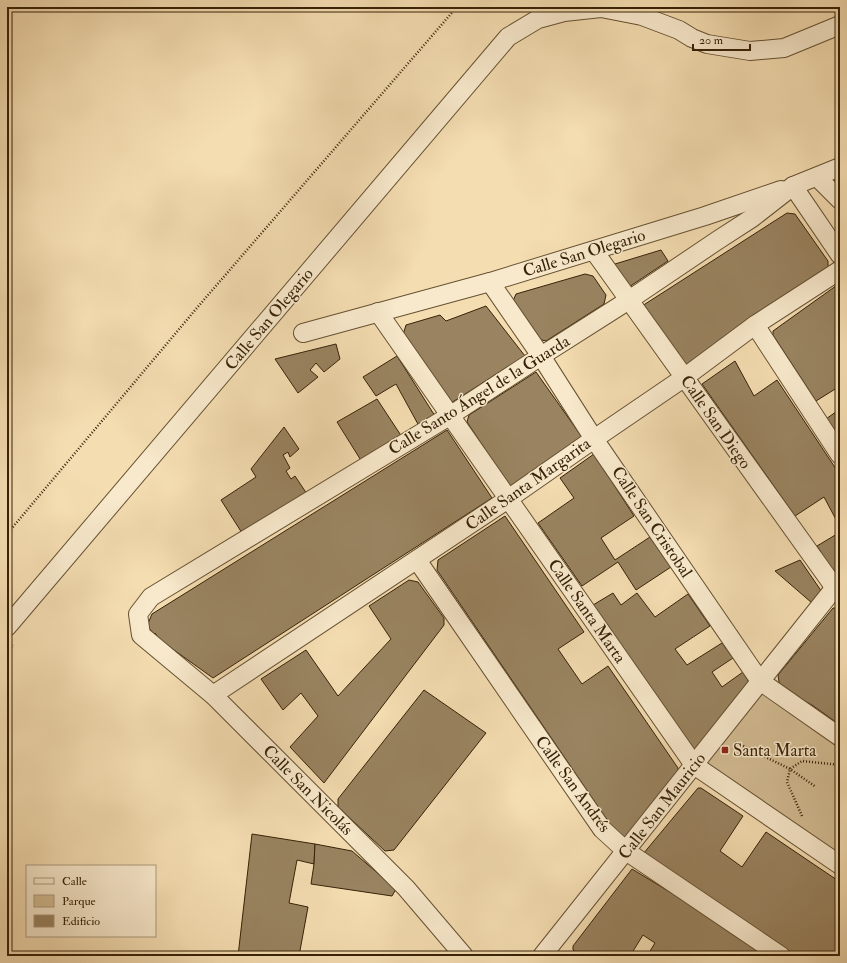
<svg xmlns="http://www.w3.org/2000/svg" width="847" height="963" font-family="'IM FELL Double Pica',serif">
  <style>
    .green { fill: #d4bd94; stroke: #86704e }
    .building { fill: #998360; stroke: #372208 }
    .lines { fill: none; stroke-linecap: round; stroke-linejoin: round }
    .street-casing { stroke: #665132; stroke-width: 20 }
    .path { stroke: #372208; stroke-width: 2.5; stroke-dasharray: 1 2; stroke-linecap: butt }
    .street { stroke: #f8e9cc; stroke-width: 18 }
    .poi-dot { fill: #8f2418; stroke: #f8e9cc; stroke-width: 1.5 }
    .labels { text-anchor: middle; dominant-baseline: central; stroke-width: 3; stroke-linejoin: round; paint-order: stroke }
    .street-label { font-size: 17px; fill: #372208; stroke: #f8e9cc }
    .poi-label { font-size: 17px; fill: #372208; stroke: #f8e9cc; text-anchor: start }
  </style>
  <rect width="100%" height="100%" fill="#f4ddb1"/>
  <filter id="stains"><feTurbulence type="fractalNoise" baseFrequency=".005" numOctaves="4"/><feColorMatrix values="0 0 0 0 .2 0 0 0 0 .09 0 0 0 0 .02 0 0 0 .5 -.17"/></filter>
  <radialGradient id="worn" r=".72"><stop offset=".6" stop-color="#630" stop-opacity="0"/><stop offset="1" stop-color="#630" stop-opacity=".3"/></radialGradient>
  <!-- green -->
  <path class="green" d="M 760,681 L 840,737 L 840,865 L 694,765 Z"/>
  <!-- building -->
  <g class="building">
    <path d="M 787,213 L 795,214 L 828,261 L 828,270 L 686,366 L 642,306 Z"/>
    <path d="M 661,250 L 668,261 L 629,287 L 616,268 L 615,264 Z"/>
    <path d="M 585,274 L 593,276 L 606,295 L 604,304 L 546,341 L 538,339 L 513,301 L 516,294 Z"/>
    <path d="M 840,283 L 840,386 L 816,401 L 773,335 L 773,331 Z"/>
    <path d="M 486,306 L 525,356 L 451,403 L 403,335 L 406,325 L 440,315 L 446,321 Z"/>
    <path d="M 336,344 L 340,359 L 324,372 L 316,363 L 310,370 L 318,377 L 298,393 L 275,359 Z"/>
    <path d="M 397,356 L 435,416 L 419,426 L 396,384 L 376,396 L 363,377 Z"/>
    <path d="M 735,361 L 754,396 L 777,380 L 840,475 L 840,527 L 824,497 L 795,516 L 702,384 Z"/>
    <path d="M 536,372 L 582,437 L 510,487 L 467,422 L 469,415 Z"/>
    <path d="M 377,399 L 402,437 L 362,462 L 337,422 Z"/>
    <path d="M 840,409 L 840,439 L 826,419 Z"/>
    <path d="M 284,427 L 299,449 L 290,457 L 288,452 L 283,455 L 290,468 L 286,471 L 291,479 L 295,476 L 307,494 L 242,533 L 221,500 L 256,477 L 251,469 Z"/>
    <path d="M 447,430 L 492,498 L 213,678 L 160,640 L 155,633 L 154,634 L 147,626 L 152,614 Z"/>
    <path d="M 594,454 L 634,516 L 601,538 L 615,560 L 650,537 L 671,567 L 636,590 L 618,562 L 582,586 L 538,523 L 574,498 L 560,478 Z"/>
    <path d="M 505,516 L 584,632 L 558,649 L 582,684 L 608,666 L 678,768 L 678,775 L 628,837 L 618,836 L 437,570 L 438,560 Z"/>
    <path d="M 837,534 L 840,537 L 840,569 L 837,573 L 832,572 L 819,554 L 821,552 L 817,546 Z"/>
    <path d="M 800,560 L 822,592 L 812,603 L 775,571 Z"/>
    <path d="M 409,580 L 418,582 L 444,618 L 444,625 L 324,783 L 290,747 L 318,716 L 301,693 L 283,710 L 261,679 L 306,650 L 338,696 L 391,639 L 369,606 Z"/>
    <path d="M 613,593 L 621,605 L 637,593 L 655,617 L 688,594 L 710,626 L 675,649 L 687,665 L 722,643 L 733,658 L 712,672 L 722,687 L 743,672 L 749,682 L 695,750 L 692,750 L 593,605 Z"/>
    <path d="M 833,608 L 839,608 L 840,609 L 840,725 L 812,705 L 780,688 L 778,675 Z"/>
    <path d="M 424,690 L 486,733 L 394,850 L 385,851 L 338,807 L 338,799 Z"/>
    <path d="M 698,788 L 701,788 L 743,816 L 720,851 L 742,867 L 766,832 L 840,882 L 840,956 L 796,956 L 643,854 Z"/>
    <path d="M 252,834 L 315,844 L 314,864 L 297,860 L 289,903 L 308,907 L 299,956 L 238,956 Z"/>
    <path d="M 315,844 L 352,851 L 396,889 L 392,896 L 311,884 L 314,864 Z"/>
    <path d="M 632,869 L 775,956 L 647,956 L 655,943 L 643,935 L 630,956 L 582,956 L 573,950 L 573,946 Z"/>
  </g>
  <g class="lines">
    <!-- street casing -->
    <g class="street-casing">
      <g id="street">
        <path d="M 817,177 L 840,200"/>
        <path d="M 793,186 L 840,255"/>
        <path d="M 594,251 L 835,588 L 840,592"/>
        <path d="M 490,282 L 541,356 L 594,439 L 760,681 L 840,737"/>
        <path d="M 378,312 L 694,765 L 840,865"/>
        <path d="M 755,325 L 840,455"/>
        <path d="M 303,333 L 490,282 L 705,216 L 781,190"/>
        <path d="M 417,560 L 602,829 L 626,851 L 781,956"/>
        <path d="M 7,627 L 508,37 L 538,19 L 564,12 L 601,8 L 642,16 L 679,30 L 692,38 L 707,44 L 750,51 L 784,48 L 840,25"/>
        <path d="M 213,695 L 508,499 L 594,439 L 685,377 L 755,325 L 840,270"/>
        <path d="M 464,956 L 406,888 L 213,695 L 141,635 L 138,614 L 151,597 L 451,415 L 541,356 L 629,300 L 718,240 L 752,218 L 793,186 L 840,167"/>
        <path d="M 542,956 L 840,581"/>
      </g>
    </g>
    <!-- path -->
    <g class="path">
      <path d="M 7,534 L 196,309 L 456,8"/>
      <path d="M 7,652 L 13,645"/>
      <path d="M 735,742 L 790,769 L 816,787"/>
      <path d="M 802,816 L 787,782 L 790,769 L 802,761 L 840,765"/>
    </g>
    <!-- street -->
    <use href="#street" class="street"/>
  </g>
  <!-- markers -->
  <rect class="poi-dot" x="721" y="746" width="8" height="8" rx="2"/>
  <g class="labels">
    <!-- street labels -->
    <g class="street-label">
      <text transform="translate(584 253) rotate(-17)">Calle San Olegario</text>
      <text transform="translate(269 319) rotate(-50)">Calle San Olegario</text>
      <text transform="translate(479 395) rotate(-32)">Calle Santo Ángel de la Guarda</text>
      <text transform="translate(716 422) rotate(55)">Calle San Diego</text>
      <text transform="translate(528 484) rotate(-35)">Calle Santa Margarita</text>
      <text transform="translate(652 522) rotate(56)">Calle San Cristobal</text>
      <text transform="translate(587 611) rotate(55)">Calle Santa Marta</text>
      <text transform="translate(573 784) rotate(54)">Calle San Andrés</text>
      <text transform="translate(308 790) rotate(45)">Calle San Nicolás</text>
      <text transform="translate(662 806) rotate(-52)">Calle San Mauricio</text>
    </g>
    <!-- poi labels -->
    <g class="poi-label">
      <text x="733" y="750">Santa Marta</text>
    </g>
  </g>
  <!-- margin -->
  <rect width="847" height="963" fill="none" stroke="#f4ddb1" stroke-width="24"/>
  <rect x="8" y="8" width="831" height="947" fill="none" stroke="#372208" stroke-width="2"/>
  <rect x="12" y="12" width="823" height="939" fill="none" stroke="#372208"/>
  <!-- legend -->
  <rect x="26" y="865" width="130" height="72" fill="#f8e9cc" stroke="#ab997e"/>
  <rect x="34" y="878" width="20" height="6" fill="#f8e9cc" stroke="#ab997e"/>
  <text x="62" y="885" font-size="12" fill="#372208">Calle</text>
  <rect x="34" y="895" width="20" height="12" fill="#d4bd94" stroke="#ab997e"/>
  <text x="62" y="905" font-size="12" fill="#372208">Parque</text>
  <rect x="34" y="915" width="20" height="12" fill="#998360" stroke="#ab997e"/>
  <text x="62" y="925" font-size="12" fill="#372208">Edificio</text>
  <!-- scale -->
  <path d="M693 44v6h57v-6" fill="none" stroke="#372208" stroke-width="2"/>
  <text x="699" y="44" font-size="12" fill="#372208" stroke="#f8e9cc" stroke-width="3" paint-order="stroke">20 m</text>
  <rect width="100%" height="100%" filter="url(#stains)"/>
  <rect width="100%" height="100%" fill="url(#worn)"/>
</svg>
